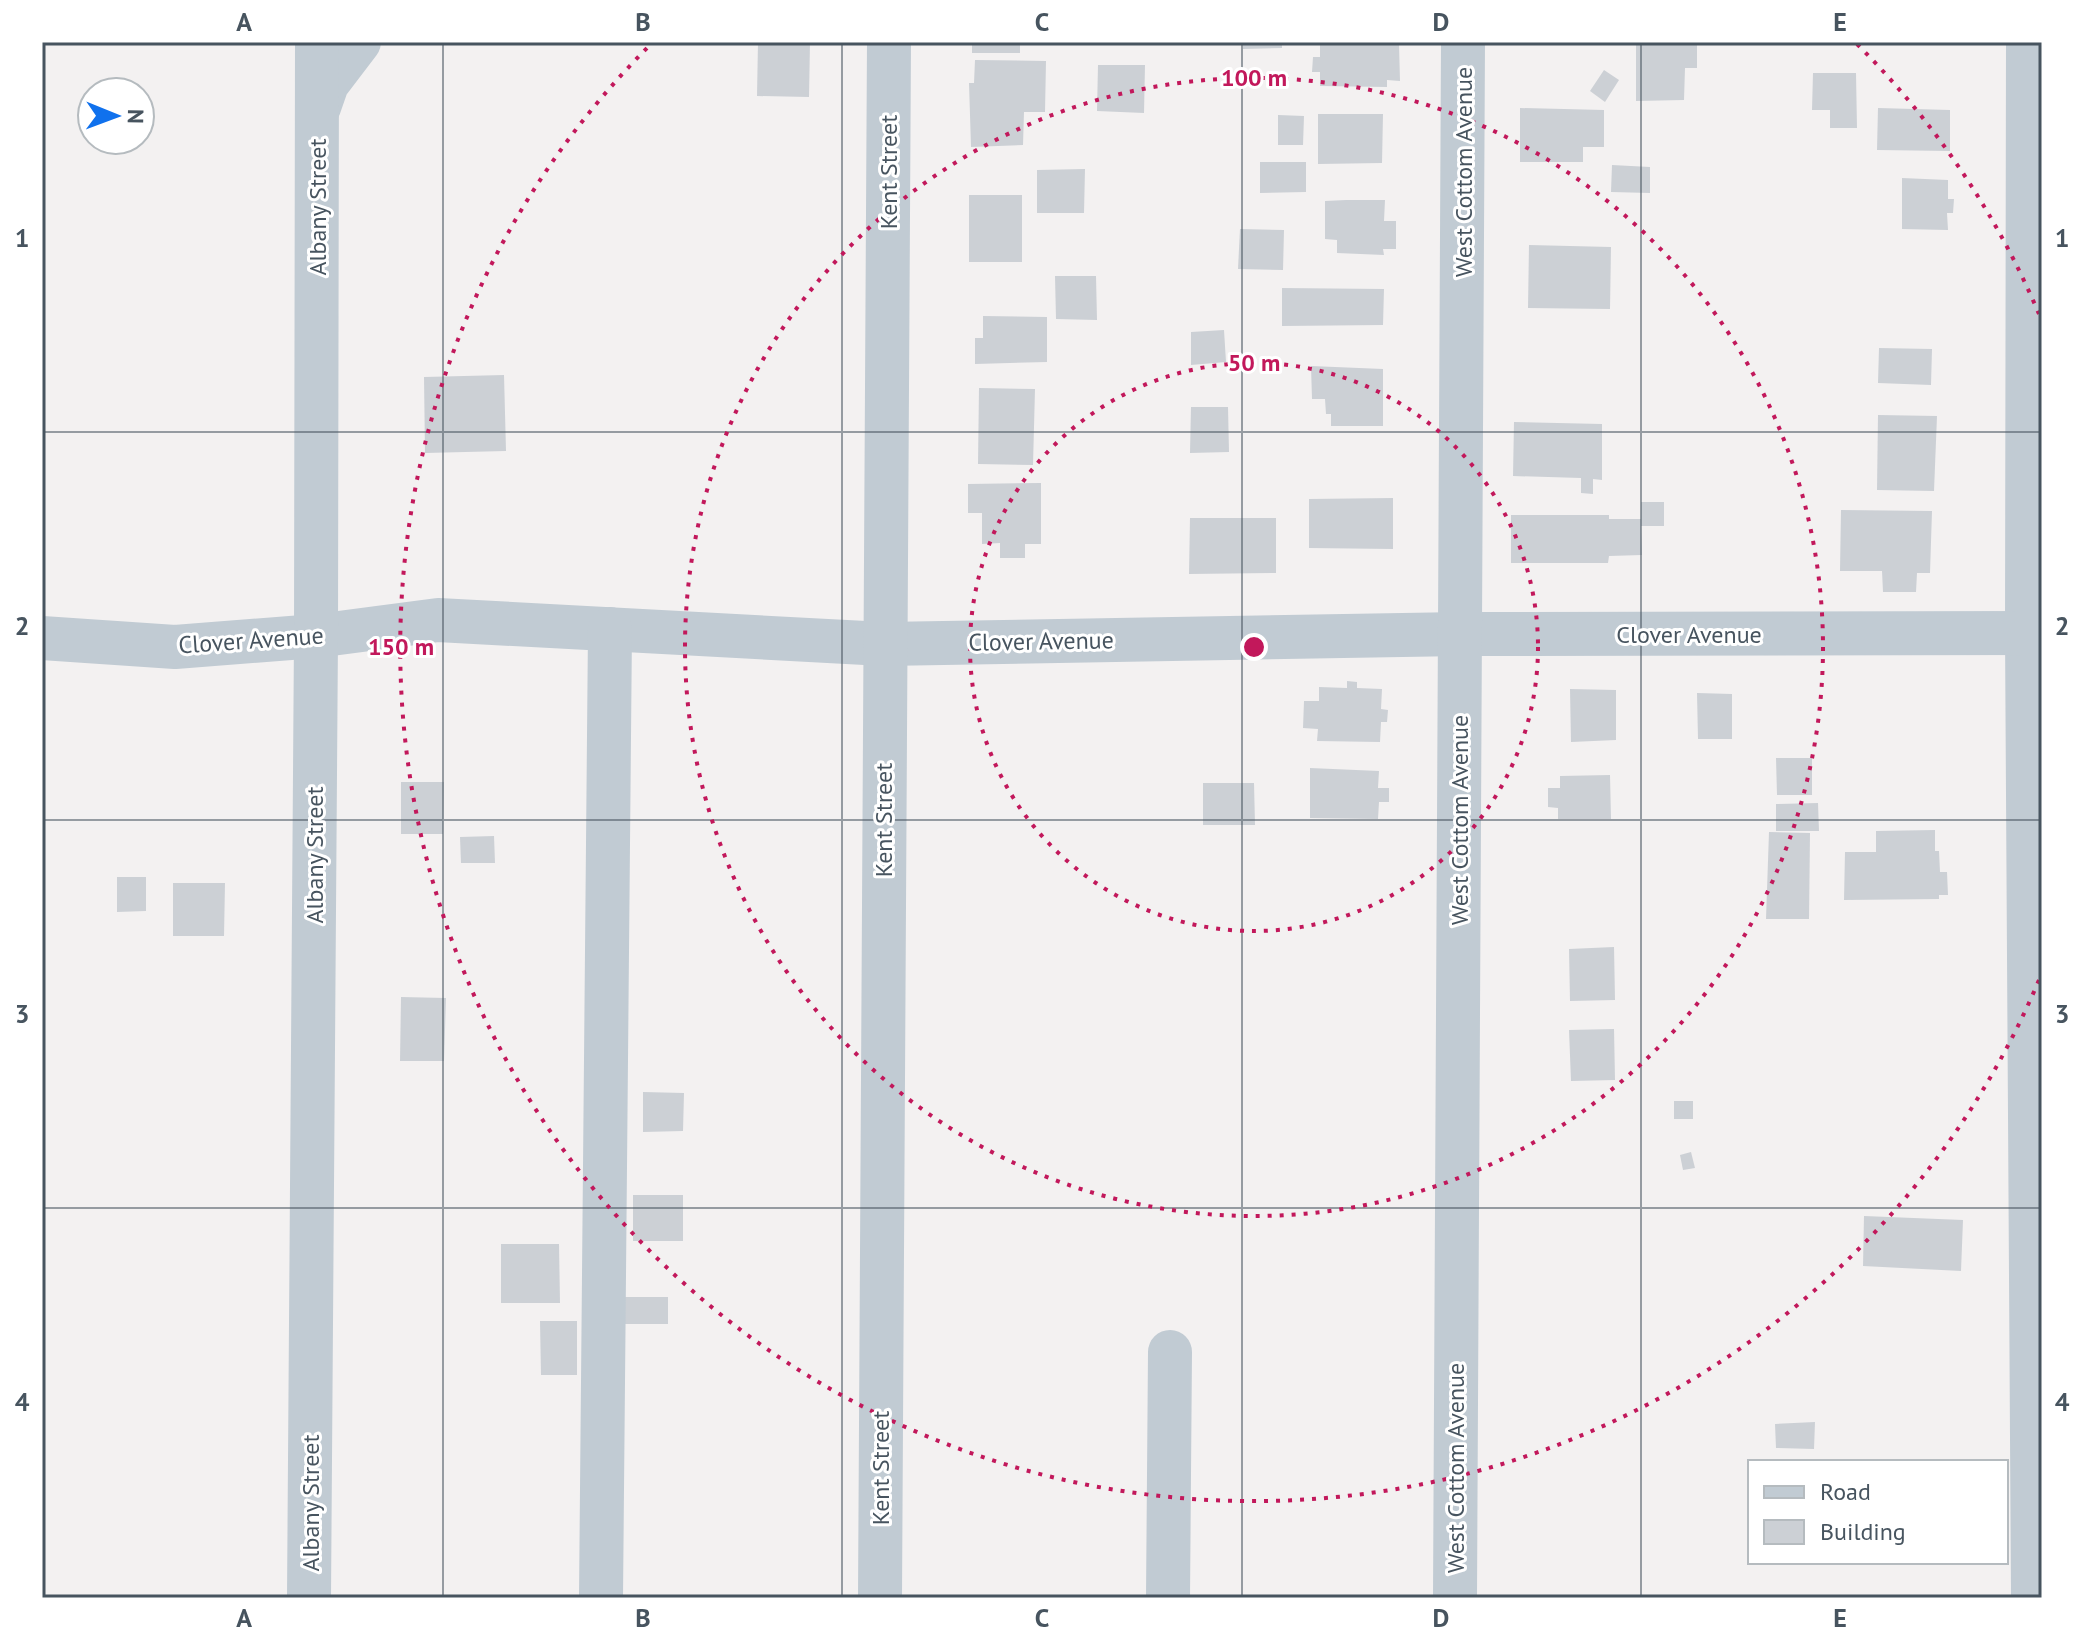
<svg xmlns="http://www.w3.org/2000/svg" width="2084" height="1640" font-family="'PT Sans',sans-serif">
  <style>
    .building { fill: #ccd0d5 }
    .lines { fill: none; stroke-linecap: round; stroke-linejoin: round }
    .minor { stroke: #c1cbd3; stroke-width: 44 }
    .grid { fill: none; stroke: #47545f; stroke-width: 2; stroke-opacity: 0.55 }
    .ring { fill: none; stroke: #c2185b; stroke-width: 4; stroke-dasharray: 4 8 }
    .labels { text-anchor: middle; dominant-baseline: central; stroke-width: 6; stroke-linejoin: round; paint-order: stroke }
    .street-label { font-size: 24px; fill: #47545f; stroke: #fff }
    .centre { fill: #c2185b; stroke: #fff; stroke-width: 4 }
    .ring-label { font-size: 24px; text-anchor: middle; font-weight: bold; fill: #c2185b; stroke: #fff; stroke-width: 6; stroke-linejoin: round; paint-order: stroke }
    .neatline { fill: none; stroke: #47545f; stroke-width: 3 }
    .grid-label { font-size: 26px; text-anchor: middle; font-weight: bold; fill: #47545f }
  </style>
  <rect width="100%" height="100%" fill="#f3f1f1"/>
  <!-- building -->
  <g class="building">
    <path d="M 758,42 L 810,42 L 809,97 L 757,96 Z"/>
    <rect x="972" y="42" width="48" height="11"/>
    <path d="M 1243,42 L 1282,42 L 1282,48 L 1243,49 Z"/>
    <path d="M 1320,42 L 1399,44 L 1400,81 L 1387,80 L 1387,87 L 1320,86 L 1320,72 L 1312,72 L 1313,57 L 1320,57 Z"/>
    <path d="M 1636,42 L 1697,42 L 1697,68 L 1685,68 L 1684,100 L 1636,101 Z"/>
    <path d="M 975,60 L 1046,61 L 1045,112 L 1024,112 L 1023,145 L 971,147 L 969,83 L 974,83 Z"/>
    <path d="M 1098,65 L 1145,65 L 1144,113 L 1097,111 Z"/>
    <path d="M 1604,70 L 1619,80 L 1605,102 L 1590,91 Z"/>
    <path d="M 1813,73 L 1856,73 L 1857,128 L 1830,128 L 1830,110 L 1812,110 Z"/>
    <path d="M 1520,108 L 1604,110 L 1604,147 L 1583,147 L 1583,162 L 1520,162 Z"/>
    <path d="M 1878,108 L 1950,110 L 1950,151 L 1877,150 Z"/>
    <path d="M 1318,114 L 1383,114 L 1382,163 L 1318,164 Z"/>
    <path d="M 1278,115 L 1304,116 L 1303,145 L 1278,145 Z"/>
    <path d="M 1260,162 L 1306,162 L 1306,192 L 1260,193 Z"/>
    <path d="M 1612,165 L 1650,167 L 1650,193 L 1611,192 Z"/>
    <path d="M 1085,169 L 1084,213 L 1037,213 L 1037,170 Z"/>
    <path d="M 1902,178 L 1948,180 L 1948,199 L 1954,199 L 1953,213 L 1947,213 L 1948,230 L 1902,229 Z"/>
    <rect x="969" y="195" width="53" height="67"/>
    <path d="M 1346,200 L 1385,200 L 1384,221 L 1396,221 L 1396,249 L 1383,249 L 1384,255 L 1337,253 L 1337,240 L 1325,239 L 1325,201 Z"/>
    <path d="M 1240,229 L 1284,230 L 1283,270 L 1238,269 Z"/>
    <path d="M 1529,245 L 1611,247 L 1610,309 L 1528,308 Z"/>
    <path d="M 1055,276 L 1096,276 L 1097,320 L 1056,319 Z"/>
    <path d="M 1282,288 L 1384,289 L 1383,325 L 1282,326 Z"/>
    <path d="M 983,316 L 1047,317 L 1047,362 L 975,364 L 975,338 L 983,338 Z"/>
    <path d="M 1224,330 L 1226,362 L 1191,365 L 1191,332 Z"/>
    <path d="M 1879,348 L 1932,349 L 1931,385 L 1878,383 Z"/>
    <path d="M 1311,366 L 1383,369 L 1383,426 L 1331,426 L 1331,414 L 1326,414 L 1325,399 L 1312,399 Z"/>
    <path d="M 504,375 L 506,451 L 425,453 L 424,377 Z"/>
    <path d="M 979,388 L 1035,389 L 1033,465 L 978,464 Z"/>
    <path d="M 1191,407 L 1228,407 L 1229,452 L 1190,453 Z"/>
    <path d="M 1878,415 L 1937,416 L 1934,491 L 1877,490 Z"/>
    <path d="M 1514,422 L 1602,424 L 1602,480 L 1593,479 L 1593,494 L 1581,493 L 1581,478 L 1513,476 Z"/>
    <path d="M 1041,483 L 1041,544 L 1025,544 L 1025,558 L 1000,558 L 1000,543 L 982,544 L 982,513 L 968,513 L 968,484 Z"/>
    <path d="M 1393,498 L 1393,549 L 1309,548 L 1309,499 Z"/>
    <path d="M 1641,502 L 1664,502 L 1664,526 L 1641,526 L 1642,555 L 1609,556 L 1608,563 L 1511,563 L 1511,515 L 1609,515 L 1609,519 L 1641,519 Z"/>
    <path d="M 1841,510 L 1932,511 L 1930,573 L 1917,573 L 1916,592 L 1883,592 L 1882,571 L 1840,571 Z"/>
    <path d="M 1190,518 L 1276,518 L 1276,573 L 1189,574 Z"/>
    <path d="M 1347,681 L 1357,682 L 1357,688 L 1382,689 L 1381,709 L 1388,710 L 1387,722 L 1381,722 L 1380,742 L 1317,741 L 1318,729 L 1303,728 L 1304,701 L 1319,701 L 1319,687 L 1347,688 Z"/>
    <path d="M 1570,689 L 1616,690 L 1616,740 L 1571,742 Z"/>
    <path d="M 1697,693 L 1732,694 L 1732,739 L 1698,739 Z"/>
    <path d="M 1776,758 L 1812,758 L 1812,795 L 1777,795 Z"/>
    <path d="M 1310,768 L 1379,771 L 1378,788 L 1389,788 L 1389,802 L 1379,802 L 1378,819 L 1310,818 Z"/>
    <path d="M 1610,775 L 1611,819 L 1558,819 L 1558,808 L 1548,807 L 1548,788 L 1560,788 L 1560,776 Z"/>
    <path d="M 401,782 L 444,782 L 443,834 L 401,834 Z"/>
    <path d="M 1203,783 L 1254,783 L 1255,825 L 1203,825 Z"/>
    <path d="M 1818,803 L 1819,831 L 1776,831 L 1776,804 Z"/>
    <path d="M 1935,830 L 1935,851 L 1939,851 L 1940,872 L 1947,872 L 1948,895 L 1939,895 L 1939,899 L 1844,900 L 1845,852 L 1876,852 L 1876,831 Z"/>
    <path d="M 1769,832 L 1810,833 L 1809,919 L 1766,919 Z"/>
    <path d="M 494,836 L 495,863 L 461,863 L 460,837 Z"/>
    <path d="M 117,877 L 146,877 L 146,911 L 117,912 Z"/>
    <path d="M 173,883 L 225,883 L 224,936 L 173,936 Z"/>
    <path d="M 1614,947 L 1615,1000 L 1570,1001 L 1569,949 Z"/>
    <path d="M 401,997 L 446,998 L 444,1061 L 400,1061 Z"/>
    <path d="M 1614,1029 L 1615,1080 L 1571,1081 L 1569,1030 Z"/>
    <path d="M 643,1092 L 684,1093 L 683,1131 L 643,1132 Z"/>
    <rect x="1674" y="1101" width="19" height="18"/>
    <path d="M 1691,1152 L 1695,1168 L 1683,1170 L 1680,1155 Z"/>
    <rect x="633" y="1195" width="50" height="46"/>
    <path d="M 1864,1216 L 1963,1220 L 1961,1271 L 1863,1266 Z"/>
    <path d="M 501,1244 L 559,1244 L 560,1303 L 501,1303 Z"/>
    <path d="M 623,1297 L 668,1297 L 668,1324 L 622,1324 Z"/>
    <path d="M 540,1321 L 577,1321 L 577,1375 L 541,1375 Z"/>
    <path d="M 1815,1422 L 1814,1449 L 1776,1448 L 1775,1424 Z"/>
  </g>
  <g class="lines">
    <!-- minor -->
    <g class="minor">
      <path d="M 2028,42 L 2027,633 L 2033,1598"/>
      <path d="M 319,107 L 327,84 L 359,42"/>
      <path d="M 42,638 L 175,647 L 316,636 L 438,620 L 884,644 L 1461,634 L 2042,633"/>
      <path d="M 309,1598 L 316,636 L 317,42"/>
      <path d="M 601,1598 L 610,629"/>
      <path d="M 880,1598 L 889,42"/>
      <path d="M 1168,1598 L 1170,1352"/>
      <path d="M 1455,1598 L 1463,42"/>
    </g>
  </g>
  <!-- grid -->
  <path class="grid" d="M 443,42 L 443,1598M 842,42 L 842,1598M 1242,42 L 1242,1598M 1641,42 L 1641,1598M 42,432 L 2042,432M 42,820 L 2042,820M 42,1208 L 2042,1208"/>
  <!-- distance rings -->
  <g class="ring">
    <circle cx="1254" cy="647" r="284"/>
    <circle cx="1254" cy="647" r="569"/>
    <path d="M2039 980A853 853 0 1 1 651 44M1857 44A853 853 0 0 1 2039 314"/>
  </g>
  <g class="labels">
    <!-- street labels -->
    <g class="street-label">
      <text transform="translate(888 172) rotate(-90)">Kent Street</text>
      <text transform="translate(1463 172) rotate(-90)">West Cottom Avenue</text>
      <text transform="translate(317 207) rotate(-90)">Albany Street</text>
      <text x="1689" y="634">Clover Avenue</text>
      <text transform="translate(251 640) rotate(-4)">Clover Avenue</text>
      <text transform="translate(1041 641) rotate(-1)">Clover Avenue</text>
      <text transform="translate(883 820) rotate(-90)">Kent Street</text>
      <text transform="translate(1459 820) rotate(-90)">West Cottom Avenue</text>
      <text transform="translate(314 855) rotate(-90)">Albany Street</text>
      <text transform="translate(880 1468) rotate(-90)">Kent Street</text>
      <text transform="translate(1455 1468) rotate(-90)">West Cottom Avenue</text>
      <text transform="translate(310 1503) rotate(-90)">Albany Street</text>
    </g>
  </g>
  <circle cx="1254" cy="647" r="12" class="centre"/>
  <g class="ring-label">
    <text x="1254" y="86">100 m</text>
    <text x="1254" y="371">50 m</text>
    <text x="401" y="655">150 m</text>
  </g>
  <!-- border -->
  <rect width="2084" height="1640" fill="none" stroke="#ffffff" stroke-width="88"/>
  <!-- legend -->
  <rect x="1748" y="1460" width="260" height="104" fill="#ffffff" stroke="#b5bbbf" stroke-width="2"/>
  <rect x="1764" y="1486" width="40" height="12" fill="#c1cbd3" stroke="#b5bbbf" stroke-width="2"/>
  <text x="1820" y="1500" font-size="24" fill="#47545f">Road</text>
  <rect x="1764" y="1520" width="40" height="24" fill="#ccd0d5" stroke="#b5bbbf" stroke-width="2"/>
  <text x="1820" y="1540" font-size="24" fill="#47545f">Building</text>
  <!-- north arrow -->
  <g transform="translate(116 116) rotate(91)"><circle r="38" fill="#ffffff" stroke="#b5bbbf" stroke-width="2"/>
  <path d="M0-6L14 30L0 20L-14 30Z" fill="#1071ed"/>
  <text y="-12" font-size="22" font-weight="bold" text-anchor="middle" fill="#47545f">N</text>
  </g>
  <rect x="44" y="44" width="1996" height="1552" class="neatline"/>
  <g class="grid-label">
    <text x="244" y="31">A</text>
    <text x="643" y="31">B</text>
    <text x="1042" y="31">C</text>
    <text x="1441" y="31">D</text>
    <text x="1840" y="31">E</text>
    <text x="22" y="247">1</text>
    <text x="2062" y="247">1</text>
    <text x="22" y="635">2</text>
    <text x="2062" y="635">2</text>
    <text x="22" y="1023">3</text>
    <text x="2062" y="1023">3</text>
    <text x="22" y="1411">4</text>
    <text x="2062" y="1411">4</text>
    <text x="244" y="1627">A</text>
    <text x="643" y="1627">B</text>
    <text x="1042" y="1627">C</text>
    <text x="1441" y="1627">D</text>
    <text x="1840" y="1627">E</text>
  </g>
</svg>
